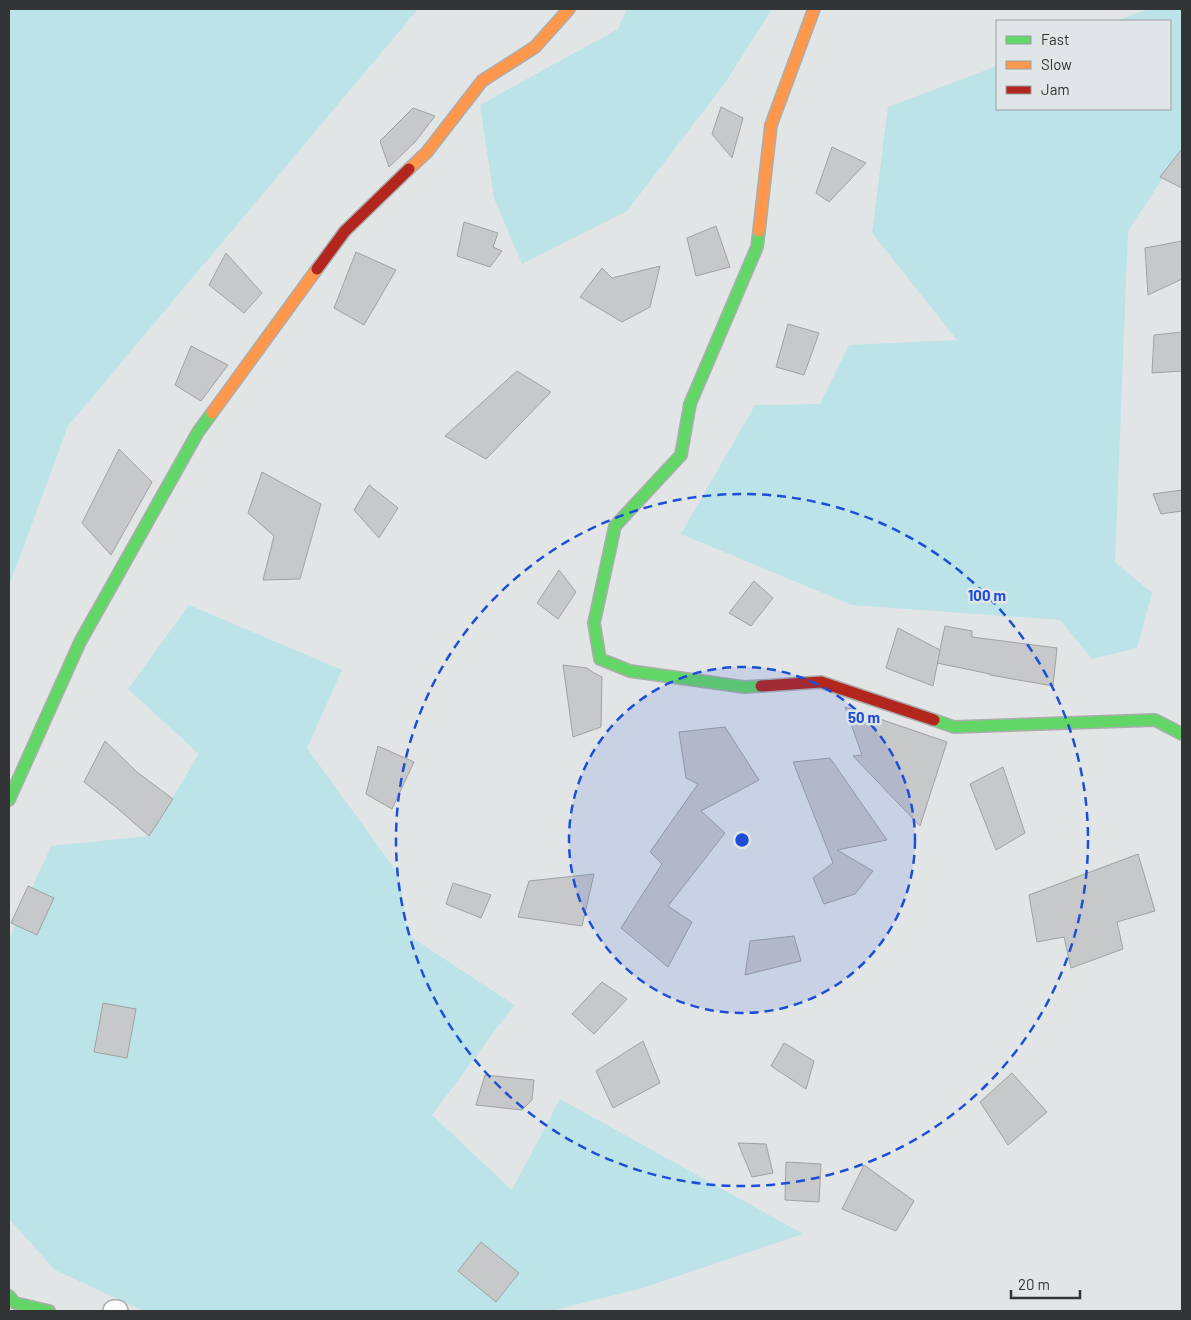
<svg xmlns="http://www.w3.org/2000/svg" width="1191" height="1320" font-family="Barlow,sans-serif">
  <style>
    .green { fill: #bce3e8 }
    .building { fill: #c6c8c9; stroke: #a0a2a2 }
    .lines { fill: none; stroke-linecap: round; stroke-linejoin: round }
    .street-casing { stroke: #abadad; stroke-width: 24 }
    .fast-casing { stroke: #abadad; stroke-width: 14 }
    .slow-casing { stroke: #abadad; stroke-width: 14 }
    .jam-casing { stroke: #abadad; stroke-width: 14 }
    .street { stroke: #fafbfb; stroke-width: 21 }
    .fast { stroke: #63d668; stroke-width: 11 }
    .slow { stroke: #ff974d; stroke-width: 11 }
    .jam { stroke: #b3261e; stroke-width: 11 }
    .ring { fill: none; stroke: #1d4ed8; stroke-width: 2.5; stroke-dasharray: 9 6 }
    .centre { fill: #1d4ed8; stroke: #e0e6e7; stroke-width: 2.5 }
    .ring-label { font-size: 15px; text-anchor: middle; font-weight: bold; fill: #1d4ed8; stroke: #e0e6e7; stroke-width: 5; stroke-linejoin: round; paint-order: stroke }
  </style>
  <rect width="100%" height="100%" fill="#e1e5e6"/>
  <!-- green -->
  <g class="green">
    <path d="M 9,9 L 418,9 L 68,426 L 9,586 Z"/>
    <path d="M 627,9 L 772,9 L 725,83 L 627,211 L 522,264 L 494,198 L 480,105 L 618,29 Z"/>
    <path d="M 1149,9 L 1182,9 L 1182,149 L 1128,231 L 1115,562 L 1152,593 L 1137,648 L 1092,659 L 1060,620 L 852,605 L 681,534 L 755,405 L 820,404 L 849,345 L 957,340 L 872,233 L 888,107 L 997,66 L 997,109 L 1170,109 L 1170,21 L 1116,21 Z"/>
    <path d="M 189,605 L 342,670 L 307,748 L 399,875 L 408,935 L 514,1005 L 432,1115 L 512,1190 L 560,1099 L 803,1234 L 639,1289 L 550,1311 L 144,1311 L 55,1270 L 9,1219 L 9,939 L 51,846 L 149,836 L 199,754 L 128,689 Z"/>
  </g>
  <!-- building -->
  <g class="building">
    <path d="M 721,107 L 743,118 L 732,158 L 712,134 Z"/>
    <path d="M 413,108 L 435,116 L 415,142 L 389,167 L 380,141 Z"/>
    <path d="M 832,147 L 866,163 L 829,202 L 816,193 Z"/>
    <path d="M 1182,149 L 1182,188 L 1160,177 Z"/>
    <path d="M 464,222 L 498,233 L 493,247 L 502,251 L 490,267 L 457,256 Z"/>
    <path d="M 716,226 L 730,267 L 696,276 L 687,238 Z"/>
    <path d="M 1182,241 L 1182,279 L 1148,295 L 1145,248 Z"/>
    <path d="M 356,252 L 396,270 L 364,325 L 334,308 Z"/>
    <path d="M 226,253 L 262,293 L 244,313 L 209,285 Z"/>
    <path d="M 660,266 L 650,307 L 622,322 L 580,297 L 602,268 L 612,278 Z"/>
    <path d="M 788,324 L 819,333 L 804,375 L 776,367 Z"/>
    <path d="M 1182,332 L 1182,371 L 1152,373 L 1154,335 Z"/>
    <path d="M 191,346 L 228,365 L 201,401 L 175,385 Z"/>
    <path d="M 517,371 L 551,392 L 486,459 L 445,436 Z"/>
    <path d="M 119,449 L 152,482 L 111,555 L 82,523 Z"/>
    <path d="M 262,472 L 321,504 L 300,579 L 263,580 L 274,536 L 248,513 Z"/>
    <path d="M 369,485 L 398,508 L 379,538 L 354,510 Z"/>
    <path d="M 1182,490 L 1182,511 L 1161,514 L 1153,494 Z"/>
    <path d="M 559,570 L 576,592 L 558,619 L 537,603 Z"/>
    <path d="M 754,581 L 773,598 L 751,626 L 729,613 Z"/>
    <path d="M 945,626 L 972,631 L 972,637 L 1057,648 L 1053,686 L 990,675 L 990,674 L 937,663 Z"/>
    <path d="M 898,628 L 940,650 L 933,686 L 886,668 Z"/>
    <path d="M 563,665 L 587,668 L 594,673 L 602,677 L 601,727 L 573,737 Z"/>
    <path d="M 845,707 L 947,742 L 920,826 L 853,756 L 862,755 Z"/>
    <path d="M 725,727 L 759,780 L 701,811 L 725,833 L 668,906 L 692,922 L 668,967 L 621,928 L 662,864 L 650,852 L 698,784 L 686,778 L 679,732 Z"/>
    <path d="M 105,741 L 137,772 L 173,799 L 149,836 L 117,808 L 84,782 Z"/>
    <path d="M 378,746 L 414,762 L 392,809 L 366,794 Z"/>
    <path d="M 830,758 L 887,840 L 837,850 L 873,871 L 855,894 L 824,904 L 813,878 L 833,863 L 793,762 Z"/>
    <path d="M 1003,767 L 1025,833 L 996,850 L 970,784 Z"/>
    <path d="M 1138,854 L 1155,911 L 1117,922 L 1123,949 L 1071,968 L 1064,937 L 1037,942 L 1029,895 Z"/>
    <path d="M 594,874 L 582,926 L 518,917 L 529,881 Z"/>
    <path d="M 453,883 L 491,895 L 481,918 L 446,904 Z"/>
    <path d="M 28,886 L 54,898 L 37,935 L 11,923 Z"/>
    <path d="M 794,936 L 801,961 L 745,975 L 750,941 Z"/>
    <path d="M 602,982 L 627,999 L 594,1034 L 572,1014 Z"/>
    <path d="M 103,1003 L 136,1009 L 127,1058 L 94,1052 Z"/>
    <path d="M 643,1041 L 660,1083 L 613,1108 L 596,1071 Z"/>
    <path d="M 784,1043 L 814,1061 L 806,1089 L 771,1066 Z"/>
    <path d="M 1012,1073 L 1047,1112 L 1008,1145 L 980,1102 Z"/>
    <path d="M 485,1075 L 534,1080 L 532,1100 L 522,1110 L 476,1105 Z"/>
    <path d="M 738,1143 L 766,1144 L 773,1173 L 752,1177 Z"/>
    <path d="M 786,1162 L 821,1164 L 819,1202 L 785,1200 Z"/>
    <path d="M 864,1165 L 914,1201 L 896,1231 L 842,1209 Z"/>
    <path d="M 481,1242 L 519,1273 L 496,1302 L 458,1271 Z"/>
  </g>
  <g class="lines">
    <!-- street casing -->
    <g class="street-casing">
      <path id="street" d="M 114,1311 L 117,1311"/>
    </g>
    <!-- fast casing -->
    <g class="fast-casing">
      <g id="fast">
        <path d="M 759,231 L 757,247 L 690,404 L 681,455 L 615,526 L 594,623 L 600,659 L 630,671 L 744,687 L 761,686"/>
        <path d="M 934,720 L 954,727 L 1155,720 L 1182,734"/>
        <path d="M 9,800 L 80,642 L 198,432 L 212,413"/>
        <path d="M 9,1296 L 15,1303 L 49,1311"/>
      </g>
    </g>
    <!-- slow casing -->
    <g class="slow-casing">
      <g id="slow">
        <path d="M 409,169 L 427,152 L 482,81 L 535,47 L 569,9"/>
        <path d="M 759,231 L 771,125 L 814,9"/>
        <path d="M 212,413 L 317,269"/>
      </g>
    </g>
    <!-- jam casing -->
    <g class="jam-casing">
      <g id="jam">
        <path d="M 317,269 L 345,231 L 409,169"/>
        <path d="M 761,686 L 821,682 L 934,720"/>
      </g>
    </g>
    <!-- street -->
    <use href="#street" class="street"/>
    <!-- fast -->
    <use href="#fast" class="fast"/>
    <!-- slow -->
    <use href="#slow" class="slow"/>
    <!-- jam -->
    <use href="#jam" class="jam"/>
  </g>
  <!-- distance rings -->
  <circle cx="742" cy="840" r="173" fill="#1d4ed8" fill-opacity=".12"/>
  <g class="ring">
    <circle cx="742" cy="840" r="173"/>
    <circle cx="742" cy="840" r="346"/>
  </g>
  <circle cx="742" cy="840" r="8" class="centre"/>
  <g class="ring-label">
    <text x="987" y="601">100 m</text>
    <text x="864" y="723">50 m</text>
  </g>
  <!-- border -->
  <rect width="1191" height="1320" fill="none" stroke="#323435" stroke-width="20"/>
  <!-- legend -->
  <rect x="996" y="20" width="175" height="90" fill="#e0e6e7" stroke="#9a9fa0"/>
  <rect x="1006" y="36" width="25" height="8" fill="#63d668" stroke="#9a9fa0"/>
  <text x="1041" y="45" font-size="15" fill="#323435">Fast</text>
  <rect x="1006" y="61" width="25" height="8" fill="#ff974d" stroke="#9a9fa0"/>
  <text x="1041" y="70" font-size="15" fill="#323435">Slow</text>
  <rect x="1006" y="86" width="25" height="8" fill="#b3261e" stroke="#9a9fa0"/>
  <text x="1041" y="95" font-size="15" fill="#323435">Jam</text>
  <!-- scale -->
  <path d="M1011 1290v8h69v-8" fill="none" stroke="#323435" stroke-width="2.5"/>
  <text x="1018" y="1290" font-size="15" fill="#323435" stroke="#e0e6e7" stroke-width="4" paint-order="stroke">20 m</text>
</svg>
